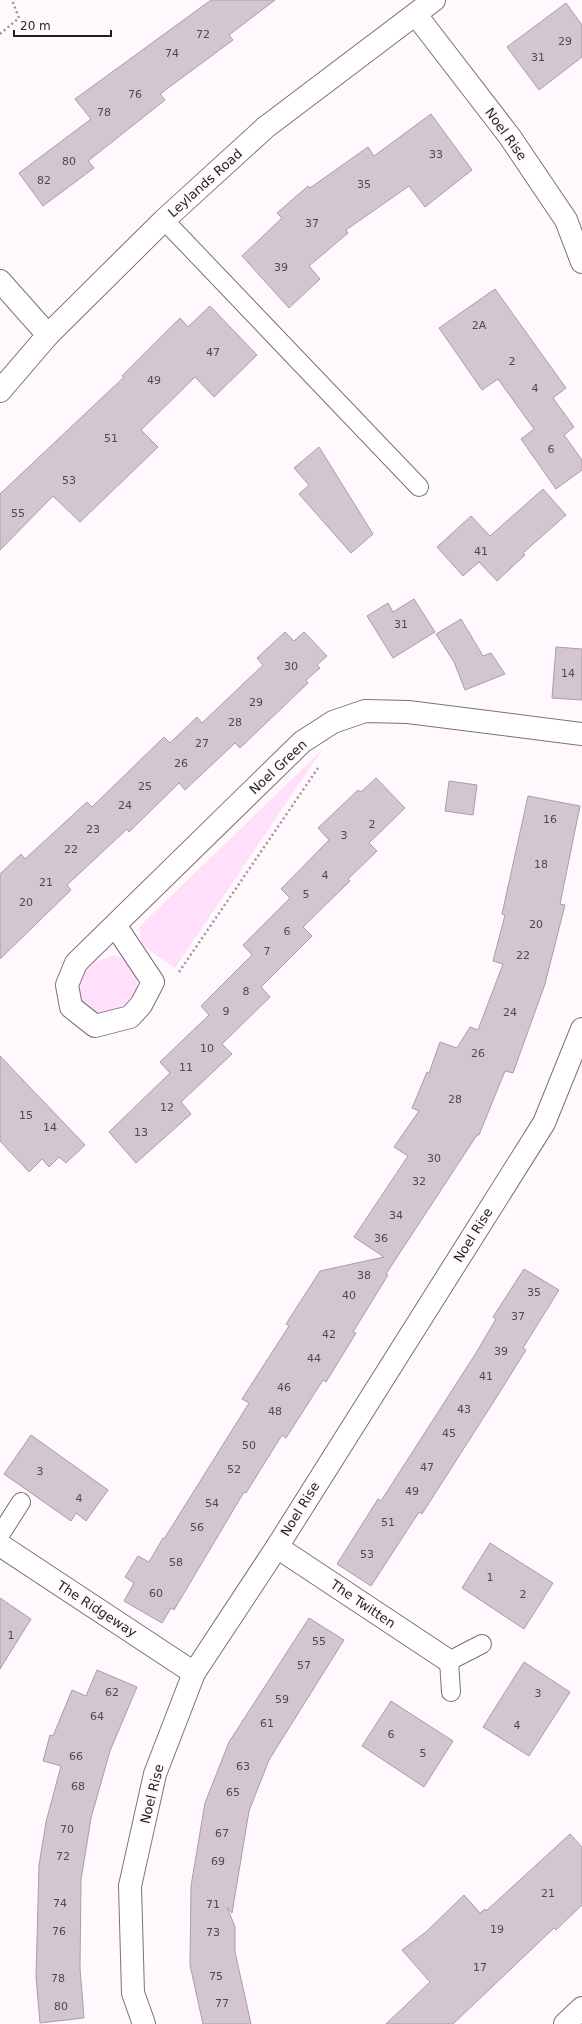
<svg xmlns="http://www.w3.org/2000/svg" width="582" height="2024" font-family="'DejaVu Sans',sans-serif">
  <style>
    .green { fill: #ffdff9 }
    .building { fill: #d4c6d1; stroke: #aa9da8 }
    .lines { fill: none; stroke-linecap: round; stroke-linejoin: round }
    .lane-casing { stroke: #7c707a; stroke-width: 20 }
    .street-casing { stroke: #7c707a; stroke-width: 24 }
    .secondary-casing { stroke: #7c707a; stroke-width: 24 }
    .path { stroke: #9c969b; stroke-width: 2.5; stroke-dasharray: 2 3; stroke-linecap: butt }
    .lane { stroke: #fff; stroke-width: 18 }
    .street { stroke: #fff; stroke-width: 22 }
    .secondary { stroke: #fff; stroke-width: 22 }
    .labels { text-anchor: middle; dominant-baseline: central; stroke-width: 4; stroke-linejoin: round; paint-order: stroke }
    .number-label { font-size: 11px; fill: #50494e }
    .street-label { font-size: 13px; fill: #241f23; stroke: #fff9fe }
  </style>
  <rect width="100%" height="100%" fill="#fff9fe"/>
  <!-- green -->
  <g class="green">
    <path d="M 322,750 L 175,968 L 142,945 L 139,927 Z"/>
    <path d="M 114,955 L 128,960 C 131,966 136,975 137,981 C 138,1005 117,1009 99,1015 L 81,1000 L 79,987 L 85,971 L 97,961 Z"/>
  </g>
  <!-- building -->
  <g class="building">
    <path d="M 211,0 L 275,0 L 229,35 L 233,40 L 160,94 L 165,100 L 88,161 L 94,168 L 43,206 L 19,173 L 91,119 L 75,99 Z"/>
    <path d="M 566,3 L 582,25 L 582,57 L 539,90 L 507,47 Z"/>
    <path d="M 431,114 L 472,170 L 425,207 L 409,186 L 346,230 L 348,233 L 309,266 L 320,279 L 289,308 L 242,256 L 282,218 L 277,213 L 308,186 L 310,188 L 368,147 L 374,156 Z"/>
    <path d="M 495,289 L 566,388 L 553,398 L 574,427 L 564,435 L 582,460 L 582,470 L 556,489 L 521,439 L 534,429 L 498,379 L 482,390 L 439,328 Z"/>
    <path d="M 210,306 L 257,355 L 214,397 L 195,377 L 141,430 L 158,447 L 80,522 L 53,496 L 0,550 L 0,494 L 124,377 L 122,376 L 180,318 L 188,327 Z"/>
    <path d="M 319,447 L 373,534 L 351,553 L 299,494 L 309,485 L 294,468 Z"/>
    <path d="M 543,489 L 566,515 L 523,553 L 525,555 L 497,581 L 479,562 L 463,576 L 437,547 L 471,516 L 490,536 Z"/>
    <path d="M 414,599 L 435,632 L 393,658 L 367,616 L 388,603 L 393,612 Z"/>
    <path d="M 461,619 L 483,656 L 491,653 L 505,674 L 465,690 L 454,662 L 436,634 Z"/>
    <path d="M 285,632 L 294,641 L 304,632 L 327,656 L 317,665 L 320,668 L 306,680 L 308,683 L 240,748 L 235,743 L 185,790 L 179,783 L 129,832 L 127,829 L 67,885 L 71,890 L 0,959 L 0,874 L 21,854 L 25,859 L 87,802 L 92,807 L 164,737 L 170,743 L 197,717 L 202,723 L 263,665 L 257,658 Z"/>
    <path d="M 556,647 L 582,649 L 582,700 L 552,698 Z"/>
    <path d="M 376,778 L 405,808 L 369,843 L 377,851 L 348,879 L 350,881 L 303,927 L 312,936 L 261,987 L 270,997 L 222,1044 L 232,1054 L 181,1102 L 191,1114 L 136,1163 L 109,1132 L 170,1073 L 160,1062 L 209,1015 L 201,1006 L 252,955 L 243,945 L 290,898 L 281,889 L 329,840 L 318,828 L 358,790 L 361,792 Z"/>
    <path d="M 449,781 L 477,785 L 473,815 L 445,811 Z"/>
    <path d="M 528,796 L 580,806 L 560,904 L 565,905 L 545,984 L 513,1073 L 505,1071 L 479,1135 L 477,1135 L 386,1274 L 388,1275 L 353,1332 L 356,1333 L 326,1382 L 323,1380 L 286,1438 L 282,1435 L 246,1493 L 244,1492 L 174,1610 L 171,1608 L 162,1623 L 124,1601 L 134,1583 L 125,1577 L 138,1556 L 149,1562 L 163,1538 L 164,1539 L 249,1403 L 242,1399 L 289,1326 L 286,1324 L 320,1271 L 384,1257 L 354,1237 L 408,1156 L 394,1147 L 419,1111 L 412,1108 L 427,1072 L 429,1073 L 440,1042 L 457,1048 L 470,1027 L 478,1030 L 503,964 L 493,961 L 505,915 L 502,914 Z"/>
    <path d="M 0,1056 L 85,1145 L 66,1163 L 59,1157 L 49,1167 L 42,1159 L 29,1172 L 0,1141 Z"/>
    <path d="M 524,1269 L 559,1290 L 523,1348 L 526,1350 L 496,1398 L 422,1514 L 419,1512 L 371,1586 L 337,1564 L 378,1499 L 381,1501 L 476,1353 L 496,1319 L 493,1317 Z"/>
    <path d="M 31,1435 L 108,1490 L 86,1521 L 76,1513 L 71,1521 L 4,1474 Z"/>
    <path d="M 490,1543 L 553,1583 L 524,1629 L 462,1588 Z"/>
    <path d="M 0,1598 L 31,1619 L 0,1669 Z"/>
    <path d="M 309,1618 L 344,1640 L 269,1760 L 249,1811 L 232,1913 L 227,1907 L 235,1927 L 235,1952 L 251,2024 L 203,2024 L 190,1965 L 191,1886 L 205,1803 L 229,1742 Z"/>
    <path d="M 524,1662 L 570,1692 L 529,1756 L 483,1727 Z"/>
    <path d="M 97,1670 L 137,1687 L 110,1751 L 91,1818 L 81,1880 L 80,1968 L 84,2018 L 40,2023 L 36,1977 L 39,1865 L 46,1822 L 61,1766 L 43,1761 L 50,1735 L 53,1736 L 72,1690 L 86,1696 Z"/>
    <path d="M 391,1701 L 453,1741 L 424,1787 L 362,1746 Z"/>
    <path d="M 570,1834 L 582,1847 L 582,1905 L 556,1930 L 554,1928 L 453,2024 L 386,2024 L 430,1982 L 402,1950 L 426,1932 L 464,1895 L 480,1913 L 485,1909 L 486,1911 Z"/>
  </g>
  <g class="lines">
    <!-- lane casing -->
    <g class="lane-casing">
      <g id="lane">
        <path d="M 164,220 L 419,487"/>
        <path d="M 0,1535 L 21,1502"/>
        <path d="M 451,1692 L 449,1661 L 482,1644"/>
      </g>
    </g>
    <!-- street casing -->
    <g class="street-casing">
      <g id="street">
        <path d="M 416,15 L 510,137 L 566,220 L 582,262"/>
        <path d="M 115,925 L 153,982 L 141,1005 L 130,1017 L 95,1026 L 71,1007 L 67,985 L 76,963 L 302,742 L 333,722 L 365,711 L 408,712 L 582,734"/>
        <path d="M 0,1545 L 194,1673"/>
        <path d="M 277,1547 L 449,1661"/>
        <path d="M 144,2024 L 133,1993 L 130,1886 L 155,1774 L 194,1673 L 277,1547 L 544,1123 L 582,1029"/>
        <path d="M 565,2024 L 582,2008"/>
      </g>
    </g>
    <!-- secondary casing -->
    <g class="secondary-casing">
      <g id="secondary">
        <path d="M 0,281 L 48,335"/>
        <path d="M 0,391 L 48,335 L 164,220 L 266,127 L 434,0"/>
      </g>
    </g>
    <!-- path -->
    <g class="path">
      <path d="M 0,34 L 19,18 L 12,0"/>
      <path d="M 179,972 L 318,768"/>
    </g>
    <!-- lane -->
    <use href="#lane" class="lane"/>
    <!-- street -->
    <use href="#street" class="street"/>
    <!-- secondary -->
    <use href="#secondary" class="secondary"/>
  </g>
  <g class="labels">
    <!-- number labels -->
    <g class="number-label">
      <text x="203" y="34">72</text>
      <text x="565" y="41">29</text>
      <text x="172" y="53">74</text>
      <text x="538" y="57">31</text>
      <text x="135" y="94">76</text>
      <text x="104" y="112">78</text>
      <text x="436" y="154">33</text>
      <text x="69" y="161">80</text>
      <text x="44" y="180">82</text>
      <text x="364" y="184">35</text>
      <text x="312" y="223">37</text>
      <text x="281" y="267">39</text>
      <text x="479" y="325">2A</text>
      <text x="213" y="352">47</text>
      <text x="512" y="361">2</text>
      <text x="154" y="380">49</text>
      <text x="535" y="388">4</text>
      <text x="111" y="438">51</text>
      <text x="551" y="449">6</text>
      <text x="69" y="480">53</text>
      <text x="18" y="513">55</text>
      <text x="481" y="551">41</text>
      <text x="401" y="624">31</text>
      <text x="291" y="666">30</text>
      <text x="568" y="673">14</text>
      <text x="256" y="702">29</text>
      <text x="235" y="722">28</text>
      <text x="202" y="743">27</text>
      <text x="181" y="763">26</text>
      <text x="145" y="786">25</text>
      <text x="125" y="805">24</text>
      <text x="550" y="819">16</text>
      <text x="372" y="824">2</text>
      <text x="93" y="829">23</text>
      <text x="344" y="835">3</text>
      <text x="71" y="849">22</text>
      <text x="541" y="864">18</text>
      <text x="325" y="875">4</text>
      <text x="46" y="882">21</text>
      <text x="306" y="894">5</text>
      <text x="26" y="902">20</text>
      <text x="536" y="924">20</text>
      <text x="287" y="931">6</text>
      <text x="267" y="951">7</text>
      <text x="523" y="955">22</text>
      <text x="246" y="991">8</text>
      <text x="226" y="1011">9</text>
      <text x="510" y="1012">24</text>
      <text x="207" y="1048">10</text>
      <text x="478" y="1053">26</text>
      <text x="186" y="1067">11</text>
      <text x="455" y="1099">28</text>
      <text x="167" y="1107">12</text>
      <text x="26" y="1115">15</text>
      <text x="50" y="1127">14</text>
      <text x="141" y="1132">13</text>
      <text x="434" y="1158">30</text>
      <text x="419" y="1181">32</text>
      <text x="396" y="1215">34</text>
      <text x="381" y="1238">36</text>
      <text x="364" y="1275">38</text>
      <text x="534" y="1292">35</text>
      <text x="349" y="1295">40</text>
      <text x="518" y="1316">37</text>
      <text x="329" y="1334">42</text>
      <text x="501" y="1351">39</text>
      <text x="314" y="1358">44</text>
      <text x="486" y="1376">41</text>
      <text x="284" y="1387">46</text>
      <text x="464" y="1409">43</text>
      <text x="275" y="1411">48</text>
      <text x="449" y="1433">45</text>
      <text x="249" y="1445">50</text>
      <text x="427" y="1467">47</text>
      <text x="234" y="1469">52</text>
      <text x="40" y="1471">3</text>
      <text x="412" y="1491">49</text>
      <text x="79" y="1498">4</text>
      <text x="212" y="1503">54</text>
      <text x="388" y="1522">51</text>
      <text x="197" y="1527">56</text>
      <text x="367" y="1554">53</text>
      <text x="176" y="1562">58</text>
      <text x="490" y="1577">1</text>
      <text x="156" y="1593">60</text>
      <text x="523" y="1594">2</text>
      <text x="11" y="1635">1</text>
      <text x="319" y="1641">55</text>
      <text x="304" y="1665">57</text>
      <text x="112" y="1692">62</text>
      <text x="538" y="1693">3</text>
      <text x="282" y="1699">59</text>
      <text x="97" y="1716">64</text>
      <text x="267" y="1723">61</text>
      <text x="517" y="1725">4</text>
      <text x="391" y="1734">6</text>
      <text x="423" y="1753">5</text>
      <text x="76" y="1756">66</text>
      <text x="243" y="1766">63</text>
      <text x="78" y="1786">68</text>
      <text x="233" y="1792">65</text>
      <text x="67" y="1829">70</text>
      <text x="222" y="1833">67</text>
      <text x="63" y="1856">72</text>
      <text x="218" y="1861">69</text>
      <text x="548" y="1893">21</text>
      <text x="60" y="1903">74</text>
      <text x="213" y="1904">71</text>
      <text x="497" y="1929">19</text>
      <text x="59" y="1931">76</text>
      <text x="213" y="1932">73</text>
      <text x="480" y="1967">17</text>
      <text x="216" y="1976">75</text>
      <text x="58" y="1978">78</text>
      <text x="222" y="2003">77</text>
      <text x="61" y="2006">80</text>
    </g>
    <!-- street labels -->
    <g class="street-label">
      <text transform="translate(506 134) rotate(54)">Noel Rise</text>
      <text transform="translate(205 183) rotate(-42)">Leylands Road</text>
      <text transform="translate(278 767) rotate(-43)">Noel Green</text>
      <text transform="translate(473 1235) rotate(-58)">Noel Rise</text>
      <text transform="translate(300 1509) rotate(-58)">Noel Rise</text>
      <text transform="translate(363 1604) rotate(34)">The Twitten</text>
      <text transform="translate(97 1609) rotate(33)">The Ridgeway</text>
      <text transform="translate(152 1794) rotate(-76)">Noel Rise</text>
    </g>
  </g>
  <!-- scale -->
  <path d="M14 30v6h97v-6" fill="none" stroke="#241f23" stroke-width="2"/>
  <text x="20" y="30" font-size="12" fill="#241f23" stroke="#fff9fe" stroke-width="3" paint-order="stroke">20 m</text>
</svg>
